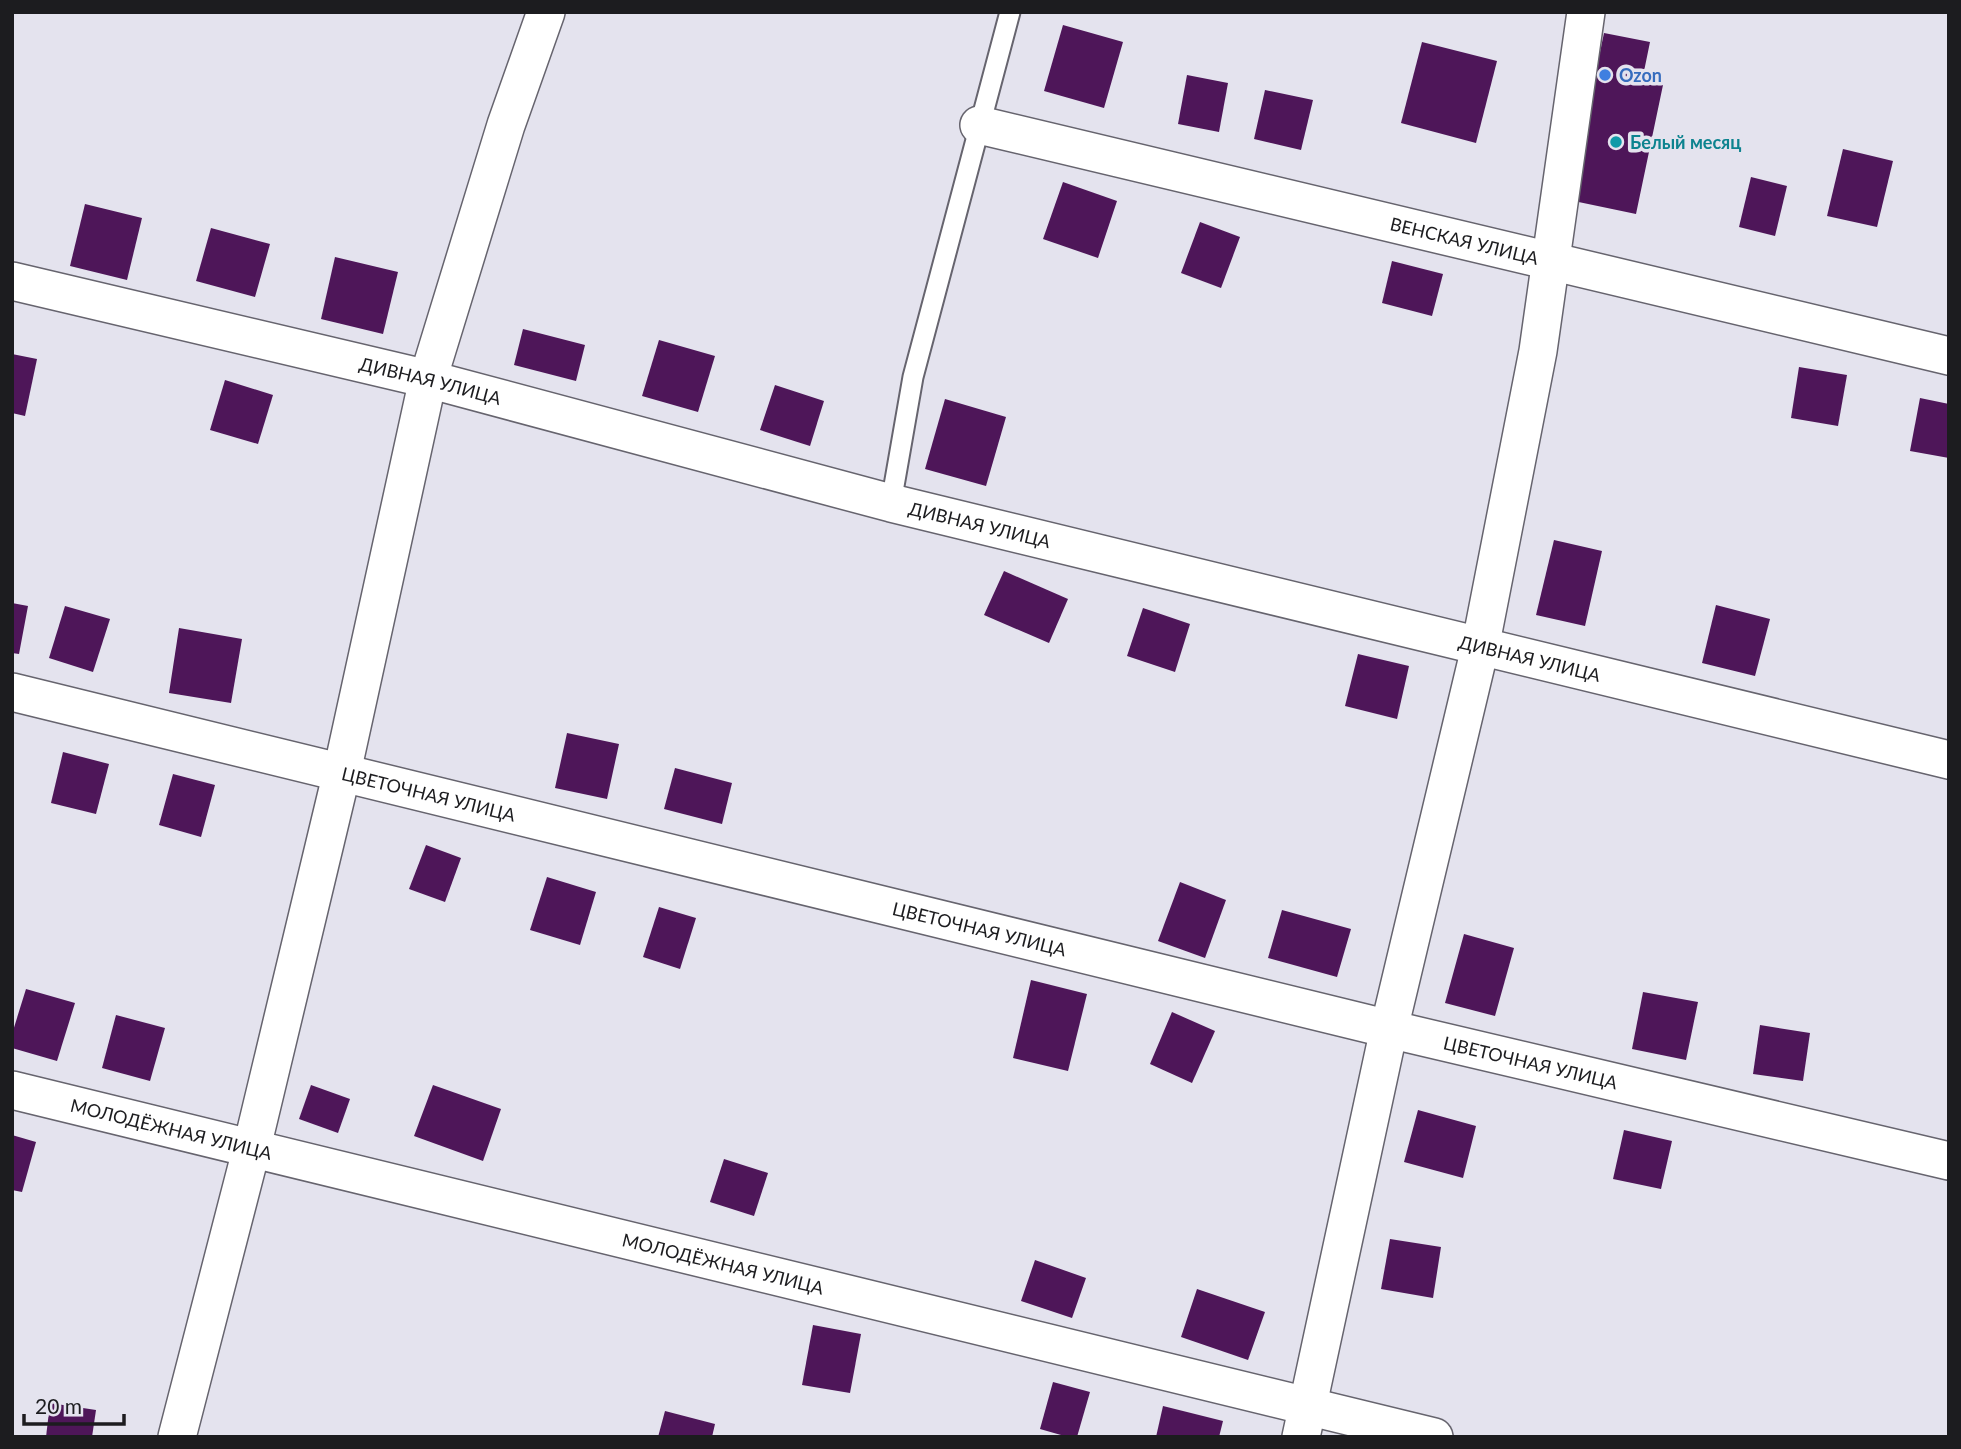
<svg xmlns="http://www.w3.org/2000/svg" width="1961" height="1449" font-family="Lato,sans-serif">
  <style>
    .building { fill: #4e1659 }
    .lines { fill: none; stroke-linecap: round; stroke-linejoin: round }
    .service-casing { stroke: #66646e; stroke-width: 23 }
    .minor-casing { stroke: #66646e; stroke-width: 40 }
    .service { stroke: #fff; stroke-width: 19 }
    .minor { stroke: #fff; stroke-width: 37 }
    .shop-dot { fill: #3f7fe0; stroke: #e4e3ee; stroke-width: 2.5 }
    .culture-dot { fill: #0f9aa8; stroke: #e4e3ee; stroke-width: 2.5 }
    .labels { text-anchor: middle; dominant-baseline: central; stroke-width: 7; stroke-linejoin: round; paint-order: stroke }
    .shop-label { font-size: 18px; font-weight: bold; fill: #366cbe; stroke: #e4e3ee; text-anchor: start }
    .culture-label { font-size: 18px; font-weight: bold; fill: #0d838f; stroke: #e4e3ee; text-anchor: start }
    .street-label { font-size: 18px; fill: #1c1c1f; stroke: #e4e3ee }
  </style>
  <rect width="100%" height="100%" fill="#e4e3ee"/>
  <!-- building -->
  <g class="building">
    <path d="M 1063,25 L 1123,42 L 1104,108 L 1044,91 Z"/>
    <path d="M 1604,33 L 1650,42 L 1642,81 L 1663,85 L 1636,214 L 1569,200 Z"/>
    <path d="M 1422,42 L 1497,61 L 1476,143 L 1401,123 Z"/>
    <path d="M 1187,75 L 1228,83 L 1219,132 L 1178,124 Z"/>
    <path d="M 1265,90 L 1313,100 L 1301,150 L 1254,139 Z"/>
    <path d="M 1843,149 L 1893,161 L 1877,227 L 1827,216 Z"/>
    <path d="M 1751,177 L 1787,186 L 1775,236 L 1739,227 Z"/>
    <path d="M 1063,182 L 1117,201 L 1098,258 L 1043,239 Z"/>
    <path d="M 85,204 L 142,218 L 127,280 L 70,266 Z"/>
    <path d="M 1200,222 L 1240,237 L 1221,288 L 1181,273 Z"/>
    <path d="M 211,228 L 270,244 L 255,297 L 196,281 Z"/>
    <path d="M 335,257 L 398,272 L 383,334 L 321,319 Z"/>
    <path d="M 1392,261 L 1443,274 L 1432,316 L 1382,303 Z"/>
    <path d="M 523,329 L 585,345 L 576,381 L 514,365 Z"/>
    <path d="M 659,340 L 715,356 L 698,412 L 642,396 Z"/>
    <path d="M 12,354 L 37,359 L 25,416 L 12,413 Z"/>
    <path d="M 1799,367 L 1847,375 L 1838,426 L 1791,418 Z"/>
    <path d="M 225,380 L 273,395 L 258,444 L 210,430 Z"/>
    <path d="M 775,385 L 824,401 L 810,446 L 760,430 Z"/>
    <path d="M 1920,398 L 1949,404 L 1949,458 L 1910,451 Z"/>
    <path d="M 945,399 L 1006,417 L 986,486 L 925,469 Z"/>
    <path d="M 1554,540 L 1602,551 L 1585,626 L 1536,615 Z"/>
    <path d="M 1004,571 L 1068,599 L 1049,643 L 984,615 Z"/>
    <path d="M 12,603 L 28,606 L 19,654 L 12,653 Z"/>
    <path d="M 1716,605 L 1770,619 L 1755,676 L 1702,663 Z"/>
    <path d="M 65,606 L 110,619 L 93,672 L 49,658 Z"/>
    <path d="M 1143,608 L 1190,624 L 1175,672 L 1127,656 Z"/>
    <path d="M 179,628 L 242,639 L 231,703 L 169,693 Z"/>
    <path d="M 1358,654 L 1409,666 L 1397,719 L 1345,706 Z"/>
    <path d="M 567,733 L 619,744 L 607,799 L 555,788 Z"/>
    <path d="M 63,752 L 109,764 L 96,814 L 51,803 Z"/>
    <path d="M 675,768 L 732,783 L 722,824 L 664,809 Z"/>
    <path d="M 173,774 L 215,785 L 201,837 L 159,825 Z"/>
    <path d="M 426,845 L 461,858 L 445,902 L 409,889 Z"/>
    <path d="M 547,877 L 596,892 L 580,945 L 530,930 Z"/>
    <path d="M 1180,882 L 1226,900 L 1205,958 L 1158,941 Z"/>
    <path d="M 659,907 L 696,918 L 680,969 L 643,957 Z"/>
    <path d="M 1282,910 L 1351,929 L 1337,977 L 1268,958 Z"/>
    <path d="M 1464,934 L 1514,948 L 1495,1016 L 1445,1003 Z"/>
    <path d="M 1031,980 L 1087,994 L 1068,1071 L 1013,1058 Z"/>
    <path d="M 26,989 L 75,1003 L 57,1061 L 12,1048 L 12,1034 Z"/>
    <path d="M 1643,992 L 1698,1002 L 1686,1060 L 1632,1049 Z"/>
    <path d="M 1172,1012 L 1215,1031 L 1192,1083 L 1150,1064 Z"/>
    <path d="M 116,1015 L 165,1028 L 150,1081 L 102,1068 Z"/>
    <path d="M 1760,1025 L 1810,1033 L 1803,1081 L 1753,1074 Z"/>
    <path d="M 311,1085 L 350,1099 L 338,1133 L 299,1119 Z"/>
    <path d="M 433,1085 L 501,1109 L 483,1161 L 414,1136 Z"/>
    <path d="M 1418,1110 L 1476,1126 L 1463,1178 L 1404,1162 Z"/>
    <path d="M 1624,1130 L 1672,1141 L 1661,1189 L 1613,1179 Z"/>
    <path d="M 12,1135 L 36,1142 L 22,1192 L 12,1190 Z"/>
    <path d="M 724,1159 L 768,1173 L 754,1216 L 710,1202 Z"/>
    <path d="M 1390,1239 L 1441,1247 L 1433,1298 L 1381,1289 Z"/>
    <path d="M 1035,1260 L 1086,1278 L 1072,1318 L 1021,1301 Z"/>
    <path d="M 1197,1289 L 1265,1312 L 1248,1360 L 1181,1337 Z"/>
    <path d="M 813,1325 L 861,1334 L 850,1393 L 802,1385 Z"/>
    <path d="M 1053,1382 L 1090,1392 L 1077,1437 L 1068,1437 L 1040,1429 Z"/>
    <path d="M 50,1403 L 96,1410 L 92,1437 L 46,1437 Z"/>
    <path d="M 1163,1406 L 1223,1421 L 1219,1437 L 1156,1437 Z"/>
    <path d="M 665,1411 L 715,1424 L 712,1437 L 658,1437 Z"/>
  </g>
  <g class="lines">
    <!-- service casing -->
    <g class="service-casing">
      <path id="service" d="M 891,503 L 913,377 L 1010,12"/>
    </g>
    <!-- minor casing -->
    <g class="minor-casing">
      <g id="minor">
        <path id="s1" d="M 979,125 L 1949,356"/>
        <path id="s2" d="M 12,281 L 428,379 L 891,503 L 1949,760"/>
        <path id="s3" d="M 12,692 L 1389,1029 L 1949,1161"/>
        <path id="s4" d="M 12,1090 L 1434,1437"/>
        <path d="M 177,1437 L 252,1147 L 342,772 L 428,379 L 506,125 L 546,12"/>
        <path d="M 1301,1437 L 1389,1029 L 1480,648 L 1538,351 L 1586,12"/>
      </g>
    </g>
    <!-- service -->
    <use href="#service" class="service"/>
    <!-- minor -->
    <use href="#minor" class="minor"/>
  </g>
  <!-- markers -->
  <circle class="shop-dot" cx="1605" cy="75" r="7"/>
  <circle class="culture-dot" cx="1616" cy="142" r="7"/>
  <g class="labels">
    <!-- shop labels -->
    <g class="shop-label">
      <text x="1619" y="75">Ozon</text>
    </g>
    <!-- culture labels -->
    <g class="culture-label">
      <text x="1630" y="142">Белый месяц</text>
    </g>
    <!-- street labels -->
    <g class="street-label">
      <text stroke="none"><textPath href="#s1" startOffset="499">ВЕНСКАЯ УЛИЦА</textPath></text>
      <text stroke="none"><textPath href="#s2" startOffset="430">ДИВНАЯ УЛИЦА</textPath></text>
      <text stroke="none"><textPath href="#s2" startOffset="998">ДИВНАЯ УЛИЦА</textPath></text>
      <text stroke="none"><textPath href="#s2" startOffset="1564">ДИВНАЯ УЛИЦА</textPath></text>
      <text stroke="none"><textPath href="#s3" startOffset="429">ЦВЕТОЧНАЯ УЛИЦА</textPath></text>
      <text stroke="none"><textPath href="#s3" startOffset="996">ЦВЕТОЧНАЯ УЛИЦА</textPath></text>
      <text stroke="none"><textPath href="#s3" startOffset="1563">ЦВЕТОЧНАЯ УЛИЦА</textPath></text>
      <text stroke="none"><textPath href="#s4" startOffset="164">МОЛОДЁЖНАЯ УЛИЦА</textPath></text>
      <text stroke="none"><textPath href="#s4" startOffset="732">МОЛОДЁЖНАЯ УЛИЦА</textPath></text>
    </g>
  </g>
  <!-- border -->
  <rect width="1961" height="1449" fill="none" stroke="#1c1c1f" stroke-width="28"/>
  <!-- scale -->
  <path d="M24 1414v10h100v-10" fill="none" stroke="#1c1c1f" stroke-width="3.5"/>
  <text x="35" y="1414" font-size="21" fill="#1c1c1f" stroke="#e4e3ee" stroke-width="5" paint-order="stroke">20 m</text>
</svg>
